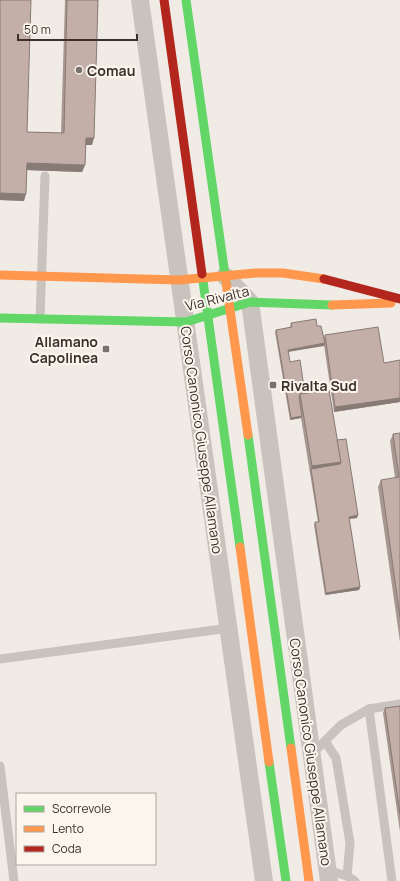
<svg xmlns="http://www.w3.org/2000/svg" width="400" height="881" font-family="Manrope,sans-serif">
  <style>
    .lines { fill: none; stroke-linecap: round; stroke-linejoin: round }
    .lane { stroke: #c9c3be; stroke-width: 9 }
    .street { stroke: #c9c3be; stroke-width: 18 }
    .fast { stroke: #63d668; stroke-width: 9 }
    .slow { stroke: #ff974d; stroke-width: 9 }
    .jam { stroke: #b3261e; stroke-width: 9 }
    .wall { fill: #a89690 }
    .shaded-wall { fill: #887a75 }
    .building { fill: #c3afa7; stroke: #887a75 }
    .poi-dot { fill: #7a716c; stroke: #fbf5ee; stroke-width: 1.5 }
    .labels { text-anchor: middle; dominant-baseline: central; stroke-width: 4; stroke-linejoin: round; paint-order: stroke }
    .poi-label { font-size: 14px; font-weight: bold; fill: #3b302b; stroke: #fbf5ee; text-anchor: start }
    .street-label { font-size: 14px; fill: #3b302b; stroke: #fbf5ee }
  </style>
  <rect width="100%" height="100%" fill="#f0ebe5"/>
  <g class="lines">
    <!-- lane -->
    <g class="lane">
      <path d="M 40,319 L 45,176"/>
      <path d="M 0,659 L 229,628"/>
      <path d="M 325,741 L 336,758 L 350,843 L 347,876"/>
      <path d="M 311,755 L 341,725 L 369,709"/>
      <path d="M 0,766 L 14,881"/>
      <path d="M 327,870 L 347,876 L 355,881"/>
      <path d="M 392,881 L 369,709 L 400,704"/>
    </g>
    <!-- street -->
    <g class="street">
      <path d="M 140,0 L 264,881"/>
      <path d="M 225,276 L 250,302 L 329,881"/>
    </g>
    <!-- fast -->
    <g class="fast">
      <path d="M 186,0 L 226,282"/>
      <path d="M 202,274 L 240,547"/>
      <path d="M 0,318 L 186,322 L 250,302 L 332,305"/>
      <path d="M 248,435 L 291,748"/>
      <path d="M 269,762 L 286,881"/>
    </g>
    <!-- slow -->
    <g class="slow">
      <path d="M 0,275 L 179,280 L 256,273 L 283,273 L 324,279"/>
      <path d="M 226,282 L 248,435"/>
      <path d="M 332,305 L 391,303"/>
      <path d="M 240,547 L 269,762"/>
      <path d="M 291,748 L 309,881"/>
    </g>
    <!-- jam -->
    <g class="jam">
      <path d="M 164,0 L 202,274"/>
      <path d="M 324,279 L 400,299"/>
    </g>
  </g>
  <!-- wall -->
  <g class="wall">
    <path d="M 0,0 L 27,132 L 61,133 L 65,0 L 98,0 L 92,145 L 86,145 L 85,165 L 82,172 L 27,170 L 24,201 L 0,200 Z"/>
    <path d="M 291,323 L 317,326 L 324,338 L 325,335 L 384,363 L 400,360 L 400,402 L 334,412 L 324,345 L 288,352 L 290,362 L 305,394 L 337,440 L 358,515 L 357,518 L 349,519 L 360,587 L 359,590 L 325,595 L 314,525 L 315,522 L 318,522 L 301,418 L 290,420 L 275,332 L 276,330 L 290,327 Z"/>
    <path d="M 400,433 L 400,642 L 378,487 L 381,480 L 395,478 L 390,441 L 393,434 Z"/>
    <path d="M 400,706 L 400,832 L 383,713 L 385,708 Z"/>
  </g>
  <!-- shaded-wall -->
  <g class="shaded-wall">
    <path d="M 86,138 L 94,138 L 92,145 L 83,145 Z"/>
    <path d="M 27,163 L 85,165 L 82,172 L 24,170 Z"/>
    <path d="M 0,193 L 26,194 L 24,201 L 0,200 Z"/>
    <path d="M 325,343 L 324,346 L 287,352 L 288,350 Z"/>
    <path d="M 400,398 L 400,402 L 334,412 L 335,407 Z"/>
    <path d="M 302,416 L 301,418 L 290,420 L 291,418 Z"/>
    <path d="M 341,462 L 339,467 L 311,469 L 312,466 Z"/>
    <path d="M 358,515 L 357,518 L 348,519 L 349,517 Z"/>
    <path d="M 360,587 L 359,590 L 325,595 L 326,593 Z"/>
  </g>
  <!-- building -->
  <g class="building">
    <path d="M 0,0 L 31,0 L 27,132 L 64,133 L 67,0 L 98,0 L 94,138 L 86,138 L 85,165 L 27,163 L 26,194 L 0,193 Z"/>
    <path d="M 316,319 L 317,326 L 321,326 L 325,343 L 288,350 L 290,362 L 300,360 L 305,394 L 300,394 L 299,397 L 302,416 L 291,418 L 276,330 L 292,327 L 291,323 Z"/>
    <path d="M 378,327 L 384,363 L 400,360 L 400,398 L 335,407 L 325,335 Z"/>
    <path d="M 329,390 L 341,462 L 312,466 L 300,394 Z"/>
    <path d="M 400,433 L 400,617 L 381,480 L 399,477 L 393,434 Z"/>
    <path d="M 346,439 L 358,515 L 349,517 L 360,587 L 326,593 L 315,522 L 319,522 L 311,469 L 340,464 L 341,462 L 337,440 Z"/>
    <path d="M 400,706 L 400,814 L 385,708 Z"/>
  </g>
  <!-- markers -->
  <g class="poi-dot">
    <circle cx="79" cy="70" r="4"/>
    <rect x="102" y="345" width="8" height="8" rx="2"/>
    <rect x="269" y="381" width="8" height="8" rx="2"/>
  </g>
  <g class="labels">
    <!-- poi labels -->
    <g class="poi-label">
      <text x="87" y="70">Comau</text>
      <text x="98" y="341" text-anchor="end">Allamano<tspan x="98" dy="16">Capolinea</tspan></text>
      <text x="281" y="385">Rivalta Sud</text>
    </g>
    <!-- street labels -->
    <g class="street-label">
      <text transform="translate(217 298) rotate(-14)">Via Rivalta</text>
      <text transform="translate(202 440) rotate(82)">Corso Canonico Giuseppe Allamano</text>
      <text transform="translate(311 752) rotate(82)">Corso Canonico Giuseppe Allamano</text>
    </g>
  </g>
  <!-- legend -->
  <rect x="16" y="793" width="140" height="72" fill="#fbf5ee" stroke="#aea6a0"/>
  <rect x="24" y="806" width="20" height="6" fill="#63d668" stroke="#aea6a0"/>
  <text x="52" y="813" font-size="12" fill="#3b302b">Scorrevole</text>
  <rect x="24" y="826" width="20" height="6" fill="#ff974d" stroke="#aea6a0"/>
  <text x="52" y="833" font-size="12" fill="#3b302b">Lento</text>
  <rect x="24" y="846" width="20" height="6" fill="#b3261e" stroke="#aea6a0"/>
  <text x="52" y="853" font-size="12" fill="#3b302b">Coda</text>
  <!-- scale -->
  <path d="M18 34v6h119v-6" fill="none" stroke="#3b302b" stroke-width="2"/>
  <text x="24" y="34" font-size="12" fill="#3b302b" stroke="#fbf5ee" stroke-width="3" paint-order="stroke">50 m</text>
</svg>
